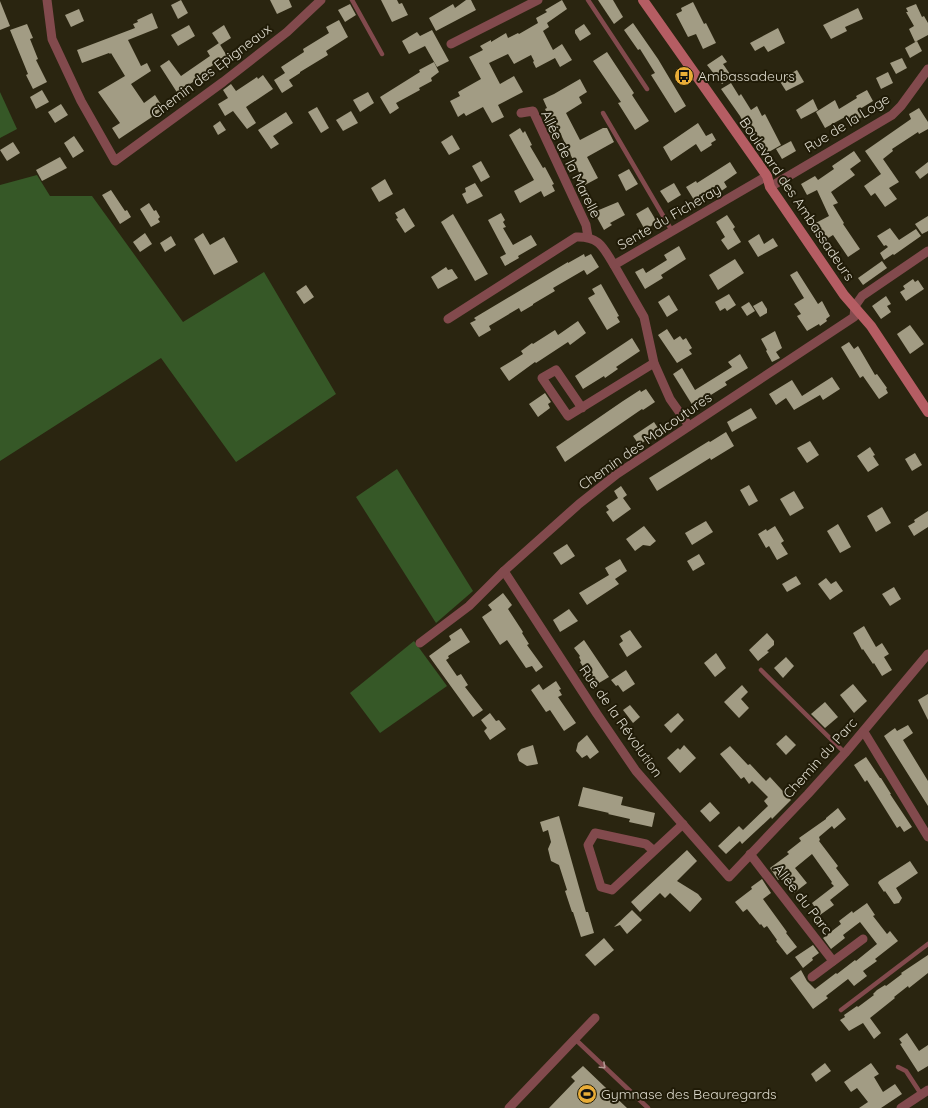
<svg xmlns="http://www.w3.org/2000/svg" width="928" height="1108" font-family="Quicksand,sans-serif">
  <style>
    .green { fill: #365827 }
    .building { fill: #a29c84 }
    .lines { fill: none; stroke-linecap: round; stroke-linejoin: round }
    .lane { stroke: #824a4d; stroke-width: 4.5 }
    .street { stroke: #824a4d; stroke-width: 9 }
    .secondary { stroke: #b55d63; stroke-width: 10 }
    .oneway { stroke: #b49993 }
    .labels { text-anchor: middle; dominant-baseline: central; stroke-width: 4; stroke-linejoin: round; paint-order: stroke }
    .street-label { font-size: 14px; fill: #dddacd; stroke: #201b07 }
    .poi-label { font-size: 14px; fill: #dddacd; stroke: #201b07; text-anchor: start }
  </style>
  <rect width="100%" height="100%" fill="#2a2510"/>
  <!-- green -->
  <g class="green">
    <path d="M 0,92 L 17,129 L 0,138 Z"/>
    <path d="M 37,175 L 50,196 L 92,196 L 183,322 L 264,272 L 336,394 L 236,462 L 161,358 L 0,461 L 0,185 Z"/>
    <path d="M 397,469 L 473,591 L 436,623 L 356,497 Z"/>
    <path d="M 414,641 L 447,686 L 380,733 L 350,693 Z"/>
  </g>
  <!-- building -->
  <g class="building">
    <path d="M 181,0 L 188,13 L 178,19 L 171,5 Z"/>
    <path d="M 270,0 L 289,0 L 292,7 L 277,14 Z"/>
    <path d="M 381,0 L 397,0 L 399,4 L 402,3 L 408,15 L 392,22 Z"/>
    <path d="M 466,0 L 471,0 L 476,10 L 436,31 L 429,18 L 453,4 L 455,8 Z"/>
    <path d="M 562,0 L 567,9 L 547,23 L 549,27 L 543,31 L 553,50 L 562,44 L 572,60 L 560,67 L 555,58 L 536,68 L 533,62 L 534,61 L 531,55 L 514,64 L 508,54 L 489,63 L 500,84 L 514,76 L 523,92 L 498,105 L 504,117 L 492,123 L 483,107 L 466,116 L 464,113 L 458,117 L 450,101 L 460,96 L 458,92 L 481,79 L 469,57 L 483,50 L 480,46 L 491,40 L 491,42 L 506,33 L 508,38 L 518,33 L 519,34 L 538,23 L 536,18 L 547,12 L 545,10 Z"/>
    <path d="M 598,0 L 613,0 L 623,17 L 614,24 Z"/>
    <path d="M 0,1 L 10,26 L 0,30 Z"/>
    <path d="M 693,2 L 704,24 L 706,23 L 716,43 L 703,49 L 696,34 L 688,37 L 676,14 L 682,11 L 681,8 Z"/>
    <path d="M 350,4 L 356,15 L 345,22 L 338,10 Z"/>
    <path d="M 916,4 L 922,17 L 924,16 L 928,23 L 928,35 L 915,42 L 909,29 L 914,26 L 906,12 L 908,12 L 906,8 Z"/>
    <path d="M 858,8 L 863,19 L 845,27 L 847,31 L 831,39 L 823,25 Z"/>
    <path d="M 79,9 L 84,21 L 71,27 L 65,15 Z"/>
    <path d="M 152,13 L 158,28 L 128,40 L 141,66 L 147,63 L 151,71 L 131,84 L 144,103 L 155,95 L 164,109 L 119,139 L 112,128 L 120,123 L 98,92 L 125,76 L 111,53 L 110,54 L 109,53 L 82,63 L 77,50 L 135,28 L 133,24 L 138,22 L 137,20 Z"/>
    <path d="M 339,20 L 348,37 L 326,51 L 328,55 L 300,72 L 300,73 L 289,80 L 293,86 L 282,93 L 274,80 L 285,73 L 281,67 L 304,52 L 303,49 L 329,33 L 326,27 Z"/>
    <path d="M 633,23 L 658,59 L 686,106 L 675,113 L 651,75 L 655,73 L 640,49 L 638,50 L 624,30 Z"/>
    <path d="M 27,24 L 33,38 L 30,39 L 38,59 L 36,60 L 47,82 L 33,89 L 26,75 L 28,74 L 10,30 Z"/>
    <path d="M 584,24 L 591,34 L 580,41 L 575,33 L 575,30 Z"/>
    <path d="M 189,25 L 195,36 L 178,46 L 171,35 Z"/>
    <path d="M 224,25 L 231,38 L 220,45 L 212,33 Z"/>
    <path d="M 778,28 L 785,43 L 768,52 L 764,46 L 755,51 L 750,43 Z"/>
    <path d="M 432,30 L 449,61 L 437,67 L 425,46 L 409,54 L 402,41 L 417,32 L 420,36 Z"/>
    <path d="M 917,41 L 922,51 L 910,58 L 905,48 Z"/>
    <path d="M 219,43 L 227,56 L 207,69 L 209,72 L 185,87 L 186,89 L 178,94 L 160,66 L 169,60 L 181,76 L 210,56 L 207,51 Z"/>
    <path d="M 607,52 L 634,93 L 632,95 L 649,121 L 635,130 L 618,103 L 621,102 L 593,61 Z"/>
    <path d="M 722,55 L 727,62 L 723,64 L 732,77 L 722,84 L 707,65 Z"/>
    <path d="M 902,58 L 907,68 L 896,74 L 890,63 Z"/>
    <path d="M 434,62 L 439,72 L 431,78 L 432,81 L 419,88 L 420,90 L 396,103 L 399,108 L 390,114 L 380,97 L 420,72 L 419,70 Z"/>
    <path d="M 797,70 L 804,82 L 786,91 L 779,80 Z"/>
    <path d="M 888,72 L 893,83 L 881,89 L 876,78 Z"/>
    <path d="M 263,75 L 273,89 L 246,107 L 256,123 L 247,129 L 233,111 L 225,116 L 218,104 L 228,98 L 223,90 L 231,84 L 236,91 L 257,77 L 258,79 Z"/>
    <path d="M 580,79 L 587,92 L 579,97 L 582,103 L 566,113 L 580,140 L 603,128 L 607,128 L 614,142 L 587,157 L 598,178 L 585,185 L 553,118 L 550,119 L 545,109 L 547,108 L 543,99 L 554,94 Z"/>
    <path d="M 731,83 L 739,96 L 741,94 L 751,110 L 757,106 L 762,116 L 765,114 L 781,145 L 767,153 L 750,123 L 745,126 L 740,116 L 721,89 Z"/>
    <path d="M 42,90 L 49,102 L 36,109 L 30,97 Z"/>
    <path d="M 867,90 L 873,101 L 860,109 L 864,116 L 849,124 L 845,117 L 825,128 L 816,112 L 835,100 L 839,109 L 857,98 L 856,96 Z"/>
    <path d="M 368,92 L 374,103 L 360,112 L 353,100 Z"/>
    <path d="M 813,99 L 818,110 L 801,119 L 796,110 Z"/>
    <path d="M 61,104 L 68,115 L 55,123 L 48,112 Z"/>
    <path d="M 317,107 L 329,128 L 321,133 L 308,112 Z"/>
    <path d="M 919,108 L 928,122 L 928,129 L 919,134 L 918,132 L 892,149 L 893,151 L 883,159 L 899,182 L 889,188 L 897,199 L 885,207 L 875,193 L 871,196 L 864,186 L 881,174 L 865,151 L 911,119 L 909,114 Z"/>
    <path d="M 351,111 L 358,123 L 343,131 L 336,120 Z"/>
    <path d="M 286,112 L 293,123 L 273,136 L 279,144 L 271,149 L 258,130 Z"/>
    <path d="M 220,121 L 226,130 L 218,135 L 213,126 Z"/>
    <path d="M 698,123 L 706,136 L 712,133 L 716,140 L 711,143 L 712,145 L 701,152 L 696,144 L 671,161 L 663,147 Z"/>
    <path d="M 520,128 L 523,133 L 525,131 L 532,145 L 530,146 L 543,168 L 545,167 L 554,184 L 552,185 L 555,191 L 544,197 L 541,191 L 520,203 L 514,191 L 534,180 L 509,135 Z"/>
    <path d="M 452,135 L 460,149 L 449,155 L 441,142 Z"/>
    <path d="M 74,136 L 84,151 L 73,158 L 64,143 Z"/>
    <path d="M 791,141 L 796,151 L 782,159 L 776,149 Z"/>
    <path d="M 13,142 L 20,153 L 7,161 L 0,150 Z"/>
    <path d="M 854,151 L 861,161 L 850,169 L 855,175 L 831,192 L 838,203 L 833,205 L 844,223 L 843,224 L 860,249 L 848,257 L 833,235 L 825,240 L 819,231 L 815,234 L 810,226 L 829,216 L 817,190 L 807,195 L 801,184 L 815,176 L 818,180 L 834,169 L 832,166 Z"/>
    <path d="M 60,157 L 67,168 L 42,181 L 36,170 Z"/>
    <path d="M 481,161 L 490,177 L 481,182 L 472,166 Z"/>
    <path d="M 730,162 L 737,173 L 724,182 L 727,187 L 720,192 L 716,186 L 694,200 L 686,187 L 696,181 L 697,183 Z"/>
    <path d="M 928,162 L 928,173 L 920,179 L 915,172 Z"/>
    <path d="M 629,169 L 638,184 L 626,191 L 618,175 Z"/>
    <path d="M 385,179 L 393,194 L 379,202 L 371,188 Z"/>
    <path d="M 475,183 L 483,196 L 467,204 L 462,194 L 466,192 L 465,188 Z"/>
    <path d="M 674,183 L 681,195 L 668,203 L 660,191 Z"/>
    <path d="M 111,190 L 125,211 L 127,210 L 131,217 L 120,224 L 102,195 Z"/>
    <path d="M 618,202 L 625,215 L 610,223 L 612,225 L 604,230 L 594,212 Z"/>
    <path d="M 149,203 L 154,211 L 156,210 L 160,217 L 158,219 L 160,222 L 151,227 L 140,209 Z"/>
    <path d="M 648,207 L 657,222 L 645,230 L 636,214 Z"/>
    <path d="M 404,208 L 415,226 L 405,233 L 396,219 L 398,218 L 395,213 Z"/>
    <path d="M 501,213 L 505,220 L 503,222 L 506,227 L 503,228 L 513,245 L 531,235 L 537,245 L 518,256 L 519,258 L 505,266 L 500,257 L 506,254 L 488,220 Z"/>
    <path d="M 453,214 L 488,274 L 475,281 L 441,222 Z"/>
    <path d="M 727,215 L 735,227 L 733,229 L 741,242 L 728,250 L 721,240 L 725,237 L 716,222 Z"/>
    <path d="M 928,216 L 928,231 L 922,234 L 915,224 Z"/>
    <path d="M 890,228 L 899,240 L 916,229 L 921,236 L 894,255 L 893,254 L 884,260 L 880,253 L 888,247 L 886,245 L 884,246 L 877,236 Z"/>
    <path d="M 145,233 L 152,244 L 140,252 L 133,242 Z"/>
    <path d="M 203,233 L 210,245 L 224,237 L 238,262 L 214,275 L 194,239 Z"/>
    <path d="M 759,234 L 764,244 L 773,238 L 778,246 L 758,257 L 748,241 Z"/>
    <path d="M 171,236 L 176,245 L 165,252 L 160,243 Z"/>
    <path d="M 679,246 L 686,259 L 661,275 L 663,278 L 645,289 L 635,272 L 643,268 L 646,273 L 667,260 L 664,255 Z"/>
    <path d="M 584,254 L 585,257 L 591,254 L 599,267 L 587,275 L 584,270 L 553,288 L 555,291 L 533,304 L 533,305 L 521,312 L 519,308 L 489,326 L 491,330 L 479,337 L 470,323 L 476,320 L 474,318 L 568,262 L 568,263 Z"/>
    <path d="M 735,259 L 744,273 L 718,290 L 709,275 Z"/>
    <path d="M 882,261 L 887,268 L 863,285 L 858,278 Z"/>
    <path d="M 446,267 L 448,270 L 452,269 L 458,278 L 438,289 L 431,277 Z"/>
    <path d="M 797,271 L 818,304 L 822,301 L 830,316 L 826,319 L 827,321 L 820,326 L 819,324 L 807,331 L 797,316 L 801,314 L 794,304 L 804,298 L 790,275 Z"/>
    <path d="M 913,279 L 915,282 L 918,280 L 924,289 L 906,301 L 900,292 L 905,289 L 903,286 Z"/>
    <path d="M 601,284 L 619,316 L 617,317 L 620,322 L 607,330 L 588,298 L 595,294 L 592,289 Z"/>
    <path d="M 306,285 L 314,297 L 304,304 L 296,292 Z"/>
    <path d="M 729,294 L 736,305 L 727,311 L 725,308 L 720,311 L 715,302 Z"/>
    <path d="M 669,295 L 678,310 L 667,317 L 658,302 Z"/>
    <path d="M 886,296 L 891,304 L 887,306 L 891,312 L 881,319 L 872,306 Z"/>
    <path d="M 762,301 L 767,309 L 767,313 L 760,317 L 753,306 Z"/>
    <path d="M 749,302 L 755,311 L 747,316 L 741,307 Z"/>
    <path d="M 578,321 L 586,333 L 570,345 L 568,342 L 536,363 L 535,362 L 509,381 L 500,368 L 523,354 L 521,351 L 532,343 L 533,344 L 555,330 L 558,335 Z"/>
    <path d="M 910,325 L 924,344 L 910,354 L 897,334 Z"/>
    <path d="M 667,329 L 674,340 L 680,336 L 683,340 L 686,338 L 692,348 L 689,350 L 692,354 L 677,363 L 658,335 Z"/>
    <path d="M 775,331 L 782,348 L 776,352 L 780,358 L 772,362 L 766,351 L 767,350 L 761,339 Z"/>
    <path d="M 632,338 L 640,351 L 616,367 L 618,369 L 605,378 L 604,376 L 583,389 L 575,376 Z"/>
    <path d="M 849,342 L 854,349 L 858,346 L 875,375 L 877,374 L 887,388 L 886,389 L 888,393 L 879,399 L 863,376 L 860,378 L 841,347 Z"/>
    <path d="M 740,354 L 748,368 L 725,382 L 727,385 L 693,406 L 673,374 L 682,368 L 695,390 L 732,367 L 728,362 Z"/>
    <path d="M 832,377 L 840,389 L 823,400 L 820,395 L 794,410 L 786,398 L 776,405 L 769,394 L 792,380 L 802,396 Z"/>
    <path d="M 646,389 L 655,402 L 643,410 L 642,409 L 565,462 L 556,447 L 623,401 L 640,390 L 641,392 Z"/>
    <path d="M 545,393 L 551,402 L 548,404 L 550,408 L 538,417 L 529,404 Z"/>
    <path d="M 751,408 L 757,418 L 732,432 L 727,422 Z"/>
    <path d="M 654,422 L 660,431 L 639,445 L 633,436 Z"/>
    <path d="M 726,432 L 734,446 L 711,460 L 710,458 L 657,491 L 649,478 L 709,441 L 710,442 Z"/>
    <path d="M 810,441 L 819,455 L 807,463 L 797,448 Z"/>
    <path d="M 870,447 L 875,455 L 873,456 L 879,465 L 868,472 L 857,456 Z"/>
    <path d="M 915,453 L 922,465 L 912,471 L 905,459 Z"/>
    <path d="M 749,485 L 758,501 L 749,506 L 740,490 Z"/>
    <path d="M 621,486 L 627,495 L 623,498 L 631,509 L 613,522 L 606,512 L 609,510 L 606,506 L 618,498 L 614,491 Z"/>
    <path d="M 794,491 L 804,508 L 790,516 L 780,499 Z"/>
    <path d="M 882,507 L 891,523 L 876,532 L 867,516 Z"/>
    <path d="M 928,511 L 928,527 L 914,536 L 908,526 L 915,522 L 914,520 Z"/>
    <path d="M 706,521 L 713,532 L 692,545 L 685,533 Z"/>
    <path d="M 838,524 L 851,547 L 840,553 L 827,531 Z"/>
    <path d="M 644,526 L 656,541 L 650,546 L 643,545 L 635,551 L 626,539 Z"/>
    <path d="M 775,526 L 784,541 L 781,543 L 788,554 L 777,560 L 769,546 L 766,548 L 758,534 L 766,529 L 767,531 Z"/>
    <path d="M 567,544 L 575,556 L 561,565 L 553,553 Z"/>
    <path d="M 699,554 L 705,564 L 693,571 L 687,561 Z"/>
    <path d="M 620,559 L 627,571 L 615,579 L 619,584 L 587,605 L 579,593 L 609,575 L 605,568 Z"/>
    <path d="M 796,576 L 801,584 L 787,592 L 782,584 Z"/>
    <path d="M 826,578 L 831,584 L 836,581 L 843,591 L 830,600 L 818,584 Z"/>
    <path d="M 894,587 L 901,599 L 890,606 L 882,594 Z"/>
    <path d="M 503,593 L 512,605 L 508,609 L 523,632 L 522,633 L 529,644 L 527,645 L 543,667 L 536,672 L 532,666 L 526,668 L 507,640 L 500,645 L 482,617 L 492,610 L 488,605 Z"/>
    <path d="M 569,609 L 578,621 L 560,632 L 553,620 Z"/>
    <path d="M 864,626 L 876,647 L 882,643 L 889,654 L 884,657 L 892,670 L 882,676 L 874,663 L 873,664 L 863,649 L 862,650 L 853,633 Z"/>
    <path d="M 461,628 L 470,642 L 448,656 L 449,658 L 446,660 L 457,676 L 461,674 L 468,685 L 465,687 L 483,710 L 473,717 L 429,656 L 451,640 L 449,636 Z"/>
    <path d="M 630,630 L 642,647 L 627,657 L 619,644 L 623,641 L 620,636 Z"/>
    <path d="M 767,633 L 774,641 L 774,645 L 767,651 L 769,652 L 758,661 L 749,650 Z"/>
    <path d="M 584,640 L 609,677 L 599,683 L 596,679 L 592,681 L 580,662 L 581,661 L 579,657 L 580,656 L 574,648 Z"/>
    <path d="M 716,653 L 726,668 L 715,677 L 704,663 Z"/>
    <path d="M 786,657 L 794,666 L 783,678 L 774,668 Z"/>
    <path d="M 626,670 L 635,684 L 623,692 L 618,685 L 616,686 L 611,680 Z"/>
    <path d="M 556,681 L 561,689 L 559,690 L 562,695 L 558,697 L 576,723 L 564,731 L 550,710 L 546,712 L 531,690 L 539,684 L 543,690 Z"/>
    <path d="M 853,684 L 867,701 L 854,713 L 840,695 Z"/>
    <path d="M 742,685 L 748,692 L 741,699 L 749,708 L 739,718 L 724,702 Z"/>
    <path d="M 928,694 L 928,720 L 918,700 Z"/>
    <path d="M 825,702 L 838,717 L 825,728 L 811,714 Z"/>
    <path d="M 630,705 L 640,717 L 633,723 L 623,710 Z"/>
    <path d="M 490,713 L 496,721 L 499,720 L 506,729 L 490,740 L 484,731 L 487,728 L 481,720 Z"/>
    <path d="M 678,713 L 684,720 L 671,733 L 664,725 Z"/>
    <path d="M 908,725 L 913,733 L 903,740 L 928,781 L 928,806 L 884,736 L 895,728 L 897,731 Z"/>
    <path d="M 587,735 L 599,752 L 590,759 L 587,755 L 582,758 L 576,751 L 578,743 Z"/>
    <path d="M 786,735 L 796,745 L 786,755 L 776,744 Z"/>
    <path d="M 533,745 L 538,764 L 527,766 L 519,761 L 517,754 L 521,749 Z"/>
    <path d="M 684,745 L 696,758 L 680,773 L 667,758 L 678,748 L 680,750 Z"/>
    <path d="M 730,746 L 748,765 L 750,764 L 766,781 L 770,777 L 791,800 L 772,819 L 771,817 L 742,844 L 740,841 L 726,854 L 718,846 L 739,826 L 743,830 L 768,806 L 764,801 L 768,797 L 752,781 L 749,784 L 744,777 L 741,779 L 720,754 Z"/>
    <path d="M 866,757 L 880,778 L 881,778 L 891,794 L 890,794 L 912,827 L 904,832 L 900,826 L 897,828 L 867,780 L 865,782 L 854,765 Z"/>
    <path d="M 583,787 L 623,797 L 621,805 L 655,813 L 652,827 L 629,822 L 630,819 L 608,814 L 609,813 L 578,806 Z"/>
    <path d="M 710,802 L 720,813 L 710,822 L 700,811 Z"/>
    <path d="M 838,808 L 846,819 L 834,829 L 832,826 L 819,837 L 820,840 L 819,841 L 838,866 L 836,868 L 849,885 L 830,900 L 834,905 L 820,915 L 812,903 L 834,886 L 831,883 L 832,882 L 812,854 L 795,868 L 807,883 L 794,893 L 782,877 L 778,880 L 770,868 L 789,854 L 787,852 L 801,841 L 799,838 L 826,819 L 826,818 Z"/>
    <path d="M 559,816 L 586,912 L 588,912 L 594,933 L 581,937 L 573,912 L 572,912 L 565,891 L 567,890 L 559,865 L 551,861 L 548,849 L 551,842 L 548,830 L 543,832 L 540,822 Z"/>
    <path d="M 687,850 L 697,861 L 677,881 L 698,894 L 702,899 L 690,912 L 670,893 L 665,898 L 660,893 L 640,912 L 631,902 Z"/>
    <path d="M 910,861 L 918,873 L 896,888 L 902,898 L 899,903 L 894,904 L 885,891 L 884,892 L 878,883 L 879,881 Z"/>
    <path d="M 762,879 L 771,893 L 763,899 L 787,932 L 786,933 L 797,947 L 787,955 L 776,941 L 777,940 L 767,926 L 764,928 L 761,924 L 760,925 L 747,909 L 743,912 L 735,902 L 752,889 L 751,887 Z"/>
    <path d="M 867,903 L 875,915 L 873,916 L 887,934 L 890,931 L 898,941 L 875,959 L 877,961 L 863,971 L 867,976 L 854,986 L 848,979 L 826,996 L 828,998 L 813,1009 L 790,978 L 801,970 L 807,981 L 815,989 L 836,973 L 837,974 L 855,960 L 856,961 L 877,944 L 860,922 L 843,935 L 845,938 L 831,949 L 823,938 L 841,924 L 839,921 L 852,911 L 853,913 Z"/>
    <path d="M 632,910 L 642,920 L 627,934 L 620,925 L 614,927 Z"/>
    <path d="M 604,938 L 614,950 L 595,966 L 585,955 Z"/>
    <path d="M 813,945 L 819,953 L 812,958 L 813,960 L 803,968 L 795,957 Z"/>
    <path d="M 928,955 L 928,973 L 909,988 L 908,986 L 894,997 L 895,998 L 870,1018 L 881,1033 L 874,1039 L 863,1023 L 849,1031 L 840,1020 L 845,1017 L 844,1015 L 857,1006 L 858,1007 L 874,995 L 873,994 L 877,990 L 885,985 L 886,986 L 902,974 L 901,973 Z"/>
    <path d="M 907,1033 L 919,1051 L 928,1045 L 928,1066 L 918,1072 L 900,1044 L 902,1043 L 899,1039 Z"/>
    <path d="M 825,1063 L 831,1071 L 816,1082 L 811,1074 Z"/>
    <path d="M 871,1063 L 879,1074 L 874,1077 L 883,1092 L 895,1084 L 902,1094 L 881,1108 L 859,1108 L 868,1102 L 857,1088 L 851,1092 L 844,1082 Z"/>
    <path d="M 583,1066 L 627,1108 L 549,1108 L 575,1081 L 571,1077 Z"/>
  </g>
  <g class="lines">
    <!-- lane -->
    <g class="lane">
      <path d="M 352,0 L 382,54"/>
      <path d="M 588,0 L 647,89"/>
      <path d="M 603,113 L 672,231"/>
      <path d="M 761,670 L 845,753"/>
      <path d="M 841,1010 L 928,944"/>
      <path d="M 575,1039 L 648,1108"/>
      <path d="M 898,1067 L 906,1071 L 921,1094"/>
    </g>
    <!-- street -->
    <g class="street">
      <path d="M 47,0 L 52,39 L 81,101 L 115,161 L 223,82 L 287,32 L 321,0"/>
      <path d="M 451,44 L 538,0"/>
      <path d="M 521,113 L 533,111 L 586,225 L 588,237"/>
      <path d="M 770,187 L 892,115 L 901,106 L 928,69"/>
      <path d="M 614,265 L 644,317 L 654,363 L 670,399 L 689,426"/>
      <path d="M 448,319 L 576,237 C 599,236 603,247 614,265 L 767,176"/>
      <path d="M 582,408 L 556,370 L 542,378 L 568,416 L 654,363"/>
      <path d="M 504,571 L 597,714 L 636,771 L 729,877 L 808,794 L 845,753 L 928,654"/>
      <path d="M 420,643 L 469,606 L 504,571 L 579,504 L 617,474 L 854,317 L 855,306 L 862,296 L 928,251"/>
      <path d="M 864,732 L 928,837"/>
      <path d="M 654,851 L 646,844 L 595,833 L 588,845 L 601,887 L 612,890 L 683,824"/>
      <path d="M 750,854 L 833,961"/>
      <path d="M 812,977 L 863,939"/>
      <path d="M 509,1108 L 595,1018"/>
      <path d="M 901,1108 L 928,1090"/>
    </g>
    <!-- secondary -->
    <path class="secondary" d="M 643,0 L 767,176 L 770,187 L 777,197 L 844,295 L 871,326 L 928,412"/>
  </g>
  <!-- one-way arrows -->
  <defs><path id="oneway-chevron" d="M-2-3.5L2.5 0L-2 3.5" fill="none" stroke-width="1.6" stroke-linecap="round" stroke-linejoin="round"/></defs>
  <use class="oneway" href="#oneway-chevron" transform="translate(603 1066) rotate(43)"/>
  <!-- icons -->
  <defs>
    <g id="bus-disc" transform="scale(1)"><circle r="9.5" fill="#e8ac37" stroke="#201b07"/><path d="M-5-6H5V4H4V6H2V4H-2V6H-4V4H-5ZM-3.5-4V0h7V-4ZM-3.5 1.2v1.5H-2V1.2ZM2 1.2v1.5H3.5V1.2Z" fill="#111"/></g>
    <g id="stadium-disc" transform="scale(1)"><circle r="9.5" fill="#e8ac37" stroke="#201b07"/><path d="M0-5a6.5 5 0 1 0 0 10a6.5 5 0 1 0 0-10ZM-3.5-1.8h7v3.6h-7Z" fill="#111"/></g>
  </defs>
  <g fill-rule="evenodd">
    <use href="#bus-disc" x="684" y="76"/>
    <use href="#stadium-disc" x="587" y="1094"/>
  </g>
  <g class="labels">
    <!-- street labels -->
    <g class="street-label">
      <text transform="translate(211 71) rotate(-37)">Chemin des Epigneaux</text>
      <text transform="translate(847 123) rotate(-32)">Rue de la Loge</text>
      <text transform="translate(571 164) rotate(64)">Allée de la Marelle</text>
      <text transform="translate(797 199) rotate(56)">Boulevard des Ambassadeurs</text>
      <text transform="translate(669 217) rotate(-30)">Sente du Ficheray</text>
      <text transform="translate(645 441) rotate(-35)">Chemin des Malcoutures</text>
      <text transform="translate(621 721) rotate(55)">Rue de la Révolution</text>
      <text transform="translate(820 758) rotate(-48)">Chemin du Parc</text>
      <text transform="translate(803 899) rotate(52)">Allée du Parc</text>
    </g>
    <!-- poi labels -->
    <g class="poi-label">
      <text x="698" y="76">Ambassadeurs</text>
      <text x="601" y="1094">Gymnase des Beauregards</text>
    </g>
  </g>
</svg>
